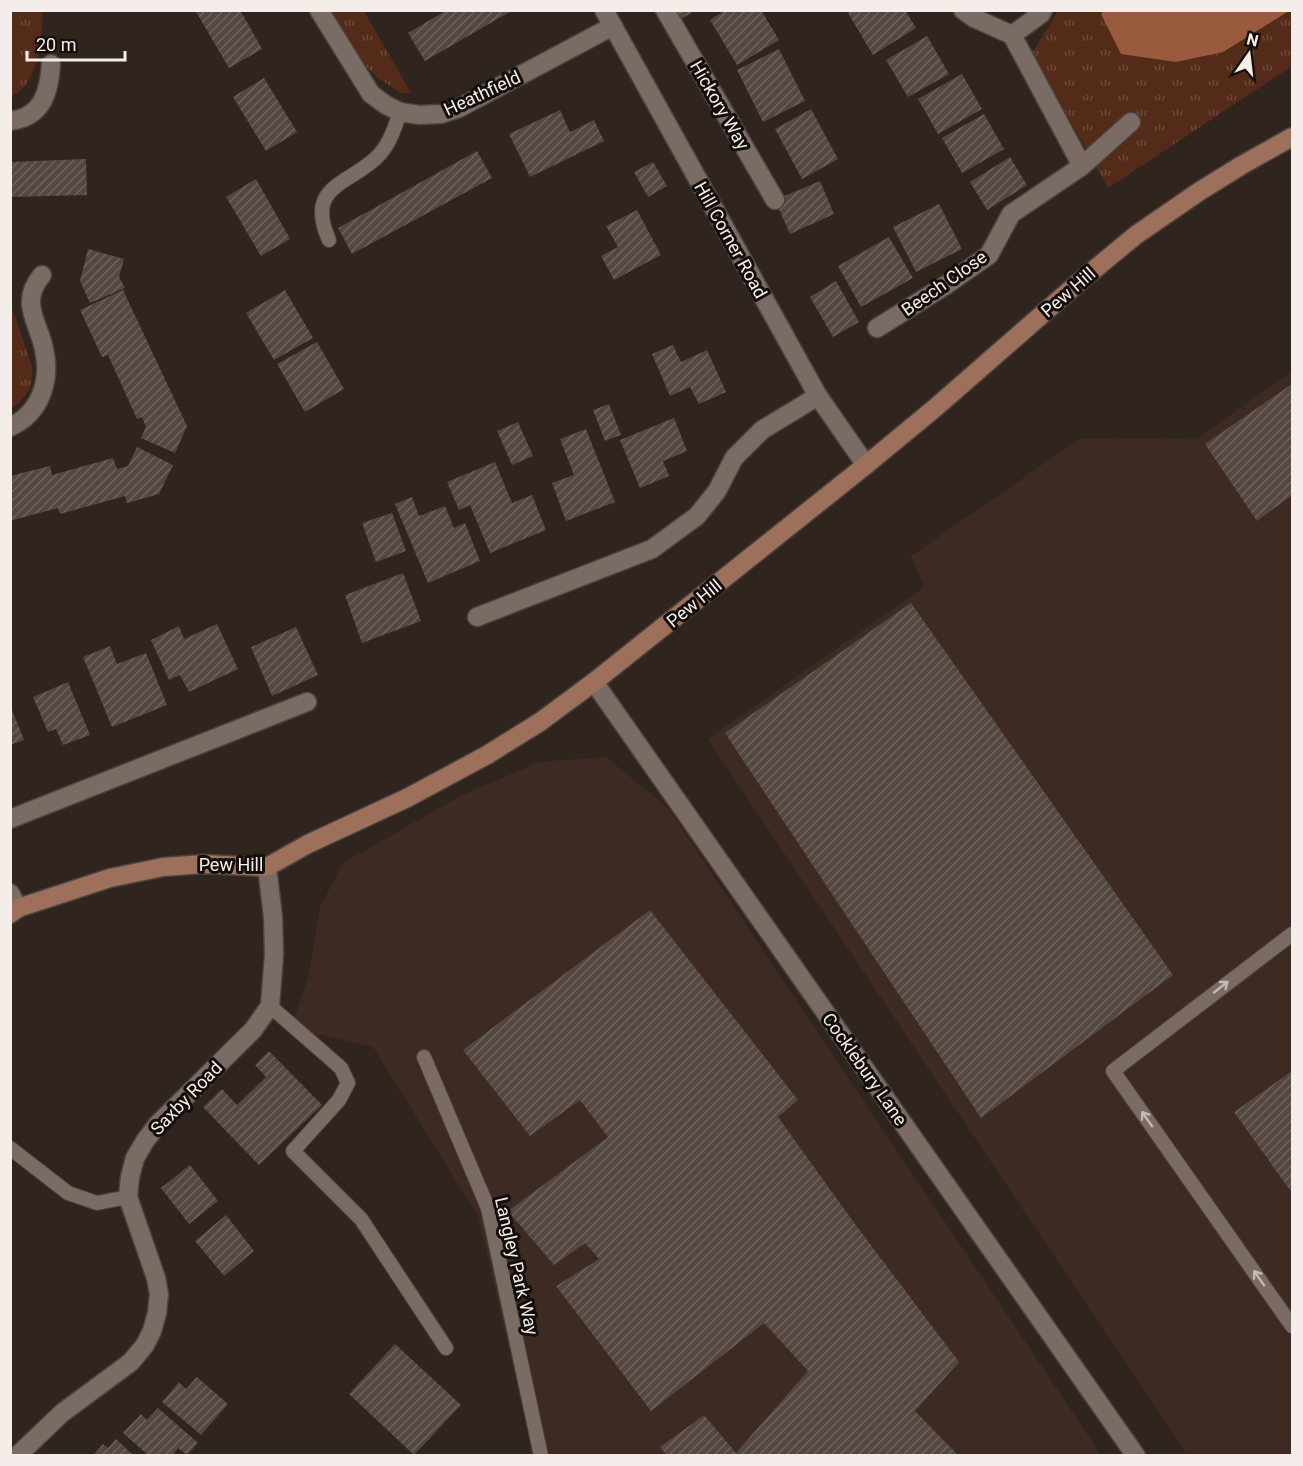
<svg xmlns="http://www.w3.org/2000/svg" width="1303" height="1466" font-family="Roboto,sans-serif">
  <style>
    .built { fill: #3d2b23 }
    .grass { fill: url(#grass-tufts) }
    .water { fill: #995a3e }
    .building { fill: url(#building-hatch) }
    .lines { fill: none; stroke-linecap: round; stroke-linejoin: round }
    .service-casing { stroke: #4d433e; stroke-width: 16 }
    .minor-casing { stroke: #4d433e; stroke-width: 21 }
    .secondary-casing { stroke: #4d433e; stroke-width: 21 }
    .service { stroke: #7a6b64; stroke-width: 14 }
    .minor { stroke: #7a6b64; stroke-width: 18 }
    .secondary { stroke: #9d705b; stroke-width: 18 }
    .oneway { stroke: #c4b9b4 }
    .labels { text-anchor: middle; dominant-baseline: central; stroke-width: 6; stroke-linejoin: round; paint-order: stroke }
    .street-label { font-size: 18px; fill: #f5ede9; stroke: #140f0c }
  </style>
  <defs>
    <pattern id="grass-tufts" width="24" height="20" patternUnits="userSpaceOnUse" patternTransform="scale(1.5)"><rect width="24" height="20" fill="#542b18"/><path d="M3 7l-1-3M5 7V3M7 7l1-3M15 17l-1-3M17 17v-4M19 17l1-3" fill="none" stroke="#6d4a3a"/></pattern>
    <pattern id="building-hatch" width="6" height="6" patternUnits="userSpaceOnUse" patternTransform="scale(1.5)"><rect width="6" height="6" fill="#544741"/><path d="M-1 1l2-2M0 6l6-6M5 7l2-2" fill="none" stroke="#6d625c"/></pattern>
  </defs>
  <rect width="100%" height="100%" fill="#30241f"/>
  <!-- built -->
  <g class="built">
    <path d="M 1292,371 L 1292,1455 L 1187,1455 L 708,739 L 924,587 L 911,556 L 1079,439 L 1198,438 Z"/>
    <path d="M 606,757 L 668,808 L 1101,1455 L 534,1455 L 478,1216 L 373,1047 L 291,1028 L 309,975 L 320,907 L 343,863 L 462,795 L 540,762 Z"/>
  </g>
  <!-- grass -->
  <g class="grass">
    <path d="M 11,10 L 42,11 C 44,31 38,74 22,89 C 19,92 14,95 11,97 Z"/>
    <path d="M 332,11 L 364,11 L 411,93 L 401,93 L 378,78 L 365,65 Z"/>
    <path d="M 1058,11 L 1292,11 L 1292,66 L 1108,188 L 1032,53 Z"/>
    <path d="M 11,305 L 32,366 C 34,383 27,400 11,408 Z"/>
  </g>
  <!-- water -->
  <path class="water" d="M 1104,10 L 1289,10 L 1289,11 L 1223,52 L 1176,62 L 1121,54 L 1101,14 Z"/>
  <!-- building -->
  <g class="building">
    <path d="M 195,10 L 240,10 L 262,49 L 229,68 Z"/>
    <path d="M 447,10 L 513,10 L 425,61 L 408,33 Z"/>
    <path d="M 676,10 L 696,10 L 681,19 Z"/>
    <path d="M 725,10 L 761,10 L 779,40 L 737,65 L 710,20 Z"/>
    <path d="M 852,10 L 905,10 L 916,28 L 873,55 L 848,13 Z"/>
    <path d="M 927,36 L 949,74 L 908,97 L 886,60 Z"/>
    <path d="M 779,49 L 805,101 L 763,122 L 737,70 Z"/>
    <path d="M 962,74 L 982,109 L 938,134 L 918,99 Z"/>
    <path d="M 264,78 L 297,132 L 266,151 L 233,97 Z"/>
    <path d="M 811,109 L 838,159 L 802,179 L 775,129 Z"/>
    <path d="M 560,110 L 570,132 L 594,120 L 604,141 L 530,177 L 509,134 Z"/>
    <path d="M 984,114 L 1004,149 L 962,173 L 942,138 Z"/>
    <path d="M 477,151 L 492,178 L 352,254 L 338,228 Z"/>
    <path d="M 1010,157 L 1027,185 L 987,210 L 970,182 Z"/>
    <path d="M 86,159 L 87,195 L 10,197 L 10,162 Z"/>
    <path d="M 653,162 L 667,186 L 648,197 L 634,172 Z"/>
    <path d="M 256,179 L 290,239 L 261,256 L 226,197 Z"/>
    <path d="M 820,181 L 834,214 L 790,234 L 775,200 Z"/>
    <path d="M 939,204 L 962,249 L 916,272 L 893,227 Z"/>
    <path d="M 637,210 L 661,255 L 614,280 L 601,256 L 618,247 L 606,226 Z"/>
    <path d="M 889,237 L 913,278 L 861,307 L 838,266 Z"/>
    <path d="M 88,249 L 124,259 L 119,277 L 125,288 L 90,303 L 80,281 Z"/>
    <path d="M 836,281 L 859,322 L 833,337 L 810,297 Z"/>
    <path d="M 123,290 L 187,426 L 175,453 L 141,438 L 146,427 L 142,417 L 137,419 L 108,355 L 102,357 L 80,310 Z"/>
    <path d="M 285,290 L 313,338 L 274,360 L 246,313 Z"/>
    <path d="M 317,342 L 344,389 L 305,412 L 277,364 Z"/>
    <path d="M 673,345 L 681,362 L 707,350 L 726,392 L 699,404 L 690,387 L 670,396 L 652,354 Z"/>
    <path d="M 1292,384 L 1292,495 L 1257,521 L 1205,444 Z"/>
    <path d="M 609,404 L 621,435 L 605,441 L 593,410 Z"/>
    <path d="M 674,418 L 687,451 L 663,461 L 669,476 L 640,488 L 620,440 Z"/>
    <path d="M 518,422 L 533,456 L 512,465 L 497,431 Z"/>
    <path d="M 586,429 L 615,502 L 566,521 L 552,483 L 574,475 L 560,439 Z"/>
    <path d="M 137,447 L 173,465 L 159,494 L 127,503 L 125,496 L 60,514 L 58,508 L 10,521 L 10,476 L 50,466 L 52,475 L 113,458 L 117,469 L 128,466 Z"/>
    <path d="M 495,462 L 512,503 L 532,495 L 546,530 L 490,553 L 470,505 L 459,510 L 447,482 Z"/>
    <path d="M 412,497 L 419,516 L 445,506 L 454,528 L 465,523 L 480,561 L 428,583 L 395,504 Z"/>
    <path d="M 392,513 L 406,551 L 376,562 L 362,523 Z"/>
    <path d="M 403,573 L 421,621 L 362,643 L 345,595 Z"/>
    <path d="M 911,603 L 1173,975 L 981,1118 L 725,733 Z"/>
    <path d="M 217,624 L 238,669 L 189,692 L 180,675 L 169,680 L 151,640 L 179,626 L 184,639 Z"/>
    <path d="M 296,627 L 318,675 L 272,696 L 251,647 Z"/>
    <path d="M 110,646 L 117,664 L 146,653 L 167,705 L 112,727 L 83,657 Z"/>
    <path d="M 68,682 L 90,735 L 63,745 L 56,729 L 48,732 L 33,697 Z"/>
    <path d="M 10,705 L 24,740 L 10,745 Z"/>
    <path d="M 650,910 L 798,1100 L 778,1117 L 855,1224 L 959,1362 L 915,1411 L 959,1456 L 667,1456 L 660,1447 L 704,1415 L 736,1453 L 808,1371 L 764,1323 L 651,1411 L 556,1286 L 599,1259 L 585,1243 L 554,1265 L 508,1211 L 608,1137 L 580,1100 L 530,1136 L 463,1050 Z"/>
    <path d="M 269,1051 L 322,1105 L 259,1165 L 203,1107 L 222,1089 L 237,1105 L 266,1077 L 255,1065 Z"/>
    <path d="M 1292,1071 L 1292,1193 L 1234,1112 Z"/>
    <path d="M 190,1165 L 218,1201 L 189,1224 L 161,1188 Z"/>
    <path d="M 226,1215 L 254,1251 L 224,1276 L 195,1241 Z"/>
    <path d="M 395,1344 L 461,1405 L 414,1455 L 349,1394 Z"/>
    <path d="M 197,1377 L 228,1404 L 201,1435 L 162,1402 L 179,1382 L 186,1389 Z"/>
    <path d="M 158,1408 L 198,1443 L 187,1455 L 178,1448 L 172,1456 L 149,1456 L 123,1433 L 141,1414 L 147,1420 Z"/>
    <path d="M 116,1439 L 134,1456 L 93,1456 L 103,1444 L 108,1448 Z"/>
  </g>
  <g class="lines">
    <!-- service casing -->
    <g class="service-casing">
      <g id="service">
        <path d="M 329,240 C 304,184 351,185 379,155 C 390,143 395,127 400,112"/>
        <path d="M 1292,934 L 1113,1071 L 1292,1326"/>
        <path d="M 270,1006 L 341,1068 L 348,1083 L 339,1100 L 293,1151 L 361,1219 L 446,1348"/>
        <path d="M 424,1057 L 488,1208 L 541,1456"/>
        <path d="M 10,1148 L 68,1193 L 97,1203 L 128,1197"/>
      </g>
    </g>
    <!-- minor casing -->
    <g class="minor-casing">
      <g id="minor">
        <path d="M 319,10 L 371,94 L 386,105 L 400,112 L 419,115 L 441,114 L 459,108 L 613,26"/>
        <path d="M 604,10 L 818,396 L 866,465"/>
        <path d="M 665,10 L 775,200"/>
        <path d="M 963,10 L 974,18 L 1012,35 L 1041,14 L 1043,10"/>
        <path d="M 10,121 C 43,117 49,92 51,64"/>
        <path d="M 1082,166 L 1131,122"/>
        <path d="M 877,328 L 946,285 L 989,255 L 1011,214 L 1082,166 L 1012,35"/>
        <path d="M 10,427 C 41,413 51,380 44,349 C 38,321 19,302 42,275"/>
        <path d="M 477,617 L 652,549 L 697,516 L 717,491 L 734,458 L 762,430 L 818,396"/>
        <path d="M 594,682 L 1136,1456"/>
        <path d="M 10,819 L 307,702"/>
        <path d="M 10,893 L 18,908"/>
        <path d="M 17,1456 L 62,1413 L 131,1362 L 145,1345 L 152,1331 L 157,1313 L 159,1294 L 156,1278 L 128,1197 L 130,1177 L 135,1158 L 145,1141 L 158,1124 L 253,1030 L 270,1006 L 274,955 L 273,917 L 267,867"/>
      </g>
    </g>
    <!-- secondary casing -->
    <g class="secondary-casing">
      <path id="secondary" d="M 10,914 L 18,908 L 110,878 L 163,867 L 204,864 L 267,867 L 308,844 L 407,798 L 487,755 L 540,722 L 594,682 L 866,465 L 935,408 L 1078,283 L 1136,235 L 1200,191 L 1242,165 L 1292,137"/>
    </g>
    <!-- service -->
    <use href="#service" class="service"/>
    <!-- minor -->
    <use href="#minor" class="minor"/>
    <!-- secondary -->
    <use href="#secondary" class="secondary"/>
  </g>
  <!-- one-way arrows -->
  <defs><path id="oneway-shaft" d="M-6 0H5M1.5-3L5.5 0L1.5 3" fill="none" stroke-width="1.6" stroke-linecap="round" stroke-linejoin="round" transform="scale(1.5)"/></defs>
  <g class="oneway">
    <use href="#oneway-shaft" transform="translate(1221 987) rotate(-38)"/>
    <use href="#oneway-shaft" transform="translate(1147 1119) rotate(-125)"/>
    <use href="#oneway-shaft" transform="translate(1259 1278) rotate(-125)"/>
  </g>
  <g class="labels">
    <!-- street labels -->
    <g class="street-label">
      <text transform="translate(482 93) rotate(-25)">Heathfield</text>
      <text transform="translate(720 105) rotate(60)">Hickory Way</text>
      <text transform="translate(731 240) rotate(61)">Hill Corner Road</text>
      <text transform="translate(944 283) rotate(-35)">Beech Close</text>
      <text transform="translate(1068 292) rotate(-41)">Pew Hill</text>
      <text transform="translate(694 603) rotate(-39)">Pew Hill</text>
      <text x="231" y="864">Pew Hill</text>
      <text transform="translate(865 1069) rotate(55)">Cocklebury Lane</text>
      <text transform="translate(186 1098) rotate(-46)">Saxby Road</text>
      <text transform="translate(517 1266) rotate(77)">Langley Park Way</text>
    </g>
  </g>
  <!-- border -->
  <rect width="1303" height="1466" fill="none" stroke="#f5ede9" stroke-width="24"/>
  <!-- north arrow -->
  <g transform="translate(1249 54) rotate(14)" stroke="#140f0c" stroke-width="4.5" paint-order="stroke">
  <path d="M0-4.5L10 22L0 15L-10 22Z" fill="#f5ede9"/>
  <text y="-9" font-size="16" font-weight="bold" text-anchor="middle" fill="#f5ede9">N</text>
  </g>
  <!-- scale -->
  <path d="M27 51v9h98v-9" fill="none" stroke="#f5ede9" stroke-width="3"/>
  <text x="36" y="51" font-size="18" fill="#f5ede9" stroke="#140f0c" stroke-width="4.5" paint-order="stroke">20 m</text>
</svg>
